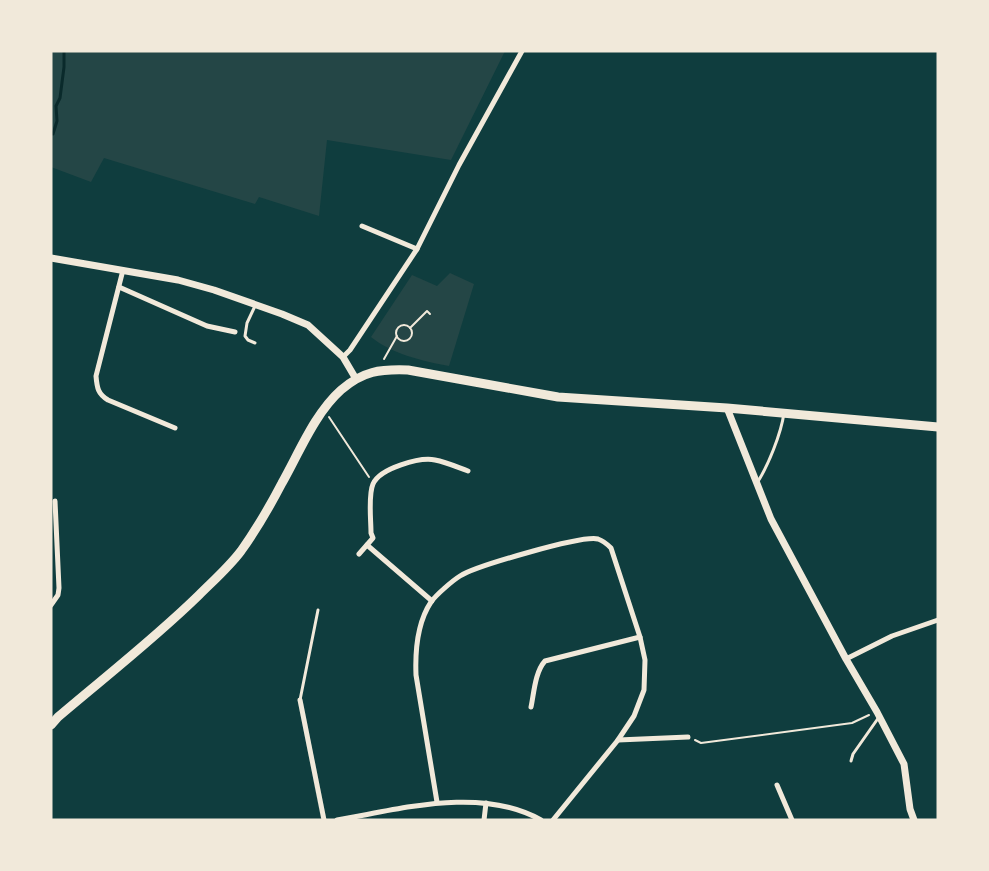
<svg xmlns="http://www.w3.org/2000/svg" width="989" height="871" font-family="'Crimson Pro',serif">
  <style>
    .green { fill: #244646 }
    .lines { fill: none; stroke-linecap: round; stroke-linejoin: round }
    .stream { stroke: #0a2a2b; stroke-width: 3 }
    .path { stroke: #f1e9da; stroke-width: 2 }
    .service { stroke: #f1e9da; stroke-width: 3 }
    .minor { stroke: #f1e9da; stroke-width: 5 }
    .tertiary { stroke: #f1e9da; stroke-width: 7 }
    .primary { stroke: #f1e9da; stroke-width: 9 }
  </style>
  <rect width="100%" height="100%" fill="#0f3d3e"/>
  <!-- green -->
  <g class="green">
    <path d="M 51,51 L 505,51 L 451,160 L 327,140 L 319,216 L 259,197 L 255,204 L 104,158 L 91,182 L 51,167 Z"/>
    <path d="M 450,273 L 474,284 L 449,366 C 422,361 392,354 371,337 L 412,275 L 437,286 Z"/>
  </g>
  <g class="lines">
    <!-- stream -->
    <path class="stream" d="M 53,134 L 57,121 L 56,106 L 60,98 L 64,67 L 64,51"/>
    <!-- path -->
    <g class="path">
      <circle cx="404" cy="333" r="8"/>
      <path d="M 410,328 L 427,311 L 430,314"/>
      <path d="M 384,359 L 397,336"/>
      <path d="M 329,417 L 369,477"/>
      <path d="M 695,740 L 701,743 L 852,723 L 869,715"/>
    </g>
    <!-- service -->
    <g class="service">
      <path d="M 255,343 L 248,340 L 245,336 L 247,323 L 255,306"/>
      <path d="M 757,483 C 768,466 781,434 784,413"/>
      <path d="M 300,700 L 318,610"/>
      <path d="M 851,761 L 853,754 L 879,717"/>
    </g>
    <!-- minor -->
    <g class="minor">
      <path d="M 362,226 L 417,249"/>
      <path d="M 123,270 L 96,376 C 97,388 98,394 108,400 L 175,428"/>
      <path d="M 119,287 L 207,326 L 235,332"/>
      <path d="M 343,357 L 350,350 L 417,249 L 459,165 L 522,51"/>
      <path d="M 367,545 L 432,601"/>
      <path d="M 359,554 L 373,538 L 371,533 C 371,520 368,495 373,484 C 380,468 420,457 435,460 C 446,462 457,467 468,471"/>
      <path d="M 51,605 L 58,595 L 59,588 L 55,501"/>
      <path d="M 846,659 L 892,636 L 938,620"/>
      <path d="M 300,700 L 324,820"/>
      <path d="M 531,707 C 534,693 535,672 545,661 L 640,637"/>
      <path d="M 618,740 L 688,737"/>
      <path d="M 777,785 L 792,820"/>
      <path d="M 437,802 L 416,675 C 415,650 417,623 431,602 C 436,595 452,581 460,576 C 476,566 582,535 598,539 C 604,541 607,544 611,548 L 640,637 L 645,660 L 644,690 L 634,716 L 618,740 L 553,820"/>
      <path d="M 337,820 C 402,809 480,786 541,820"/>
      <path d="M 484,820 L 486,803"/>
    </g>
    <!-- tertiary -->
    <g class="tertiary">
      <path d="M 51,258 L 178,280 L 214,290 L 282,314 L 308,325 L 343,357 L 356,379"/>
      <path d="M 727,408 L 771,519 L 846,659 L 877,712 L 904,764 L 910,809 L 914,820"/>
    </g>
    <!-- primary -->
    <path class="primary" d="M 51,725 L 58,717 C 105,677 154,639 199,595 C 213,581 229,567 241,551 C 256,530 270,506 282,483 C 299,453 315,413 341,390 C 363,371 380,369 408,370 L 558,397 L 727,408 L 938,427"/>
  </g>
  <!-- border -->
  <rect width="989" height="871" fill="none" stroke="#f1e9da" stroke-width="105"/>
</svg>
